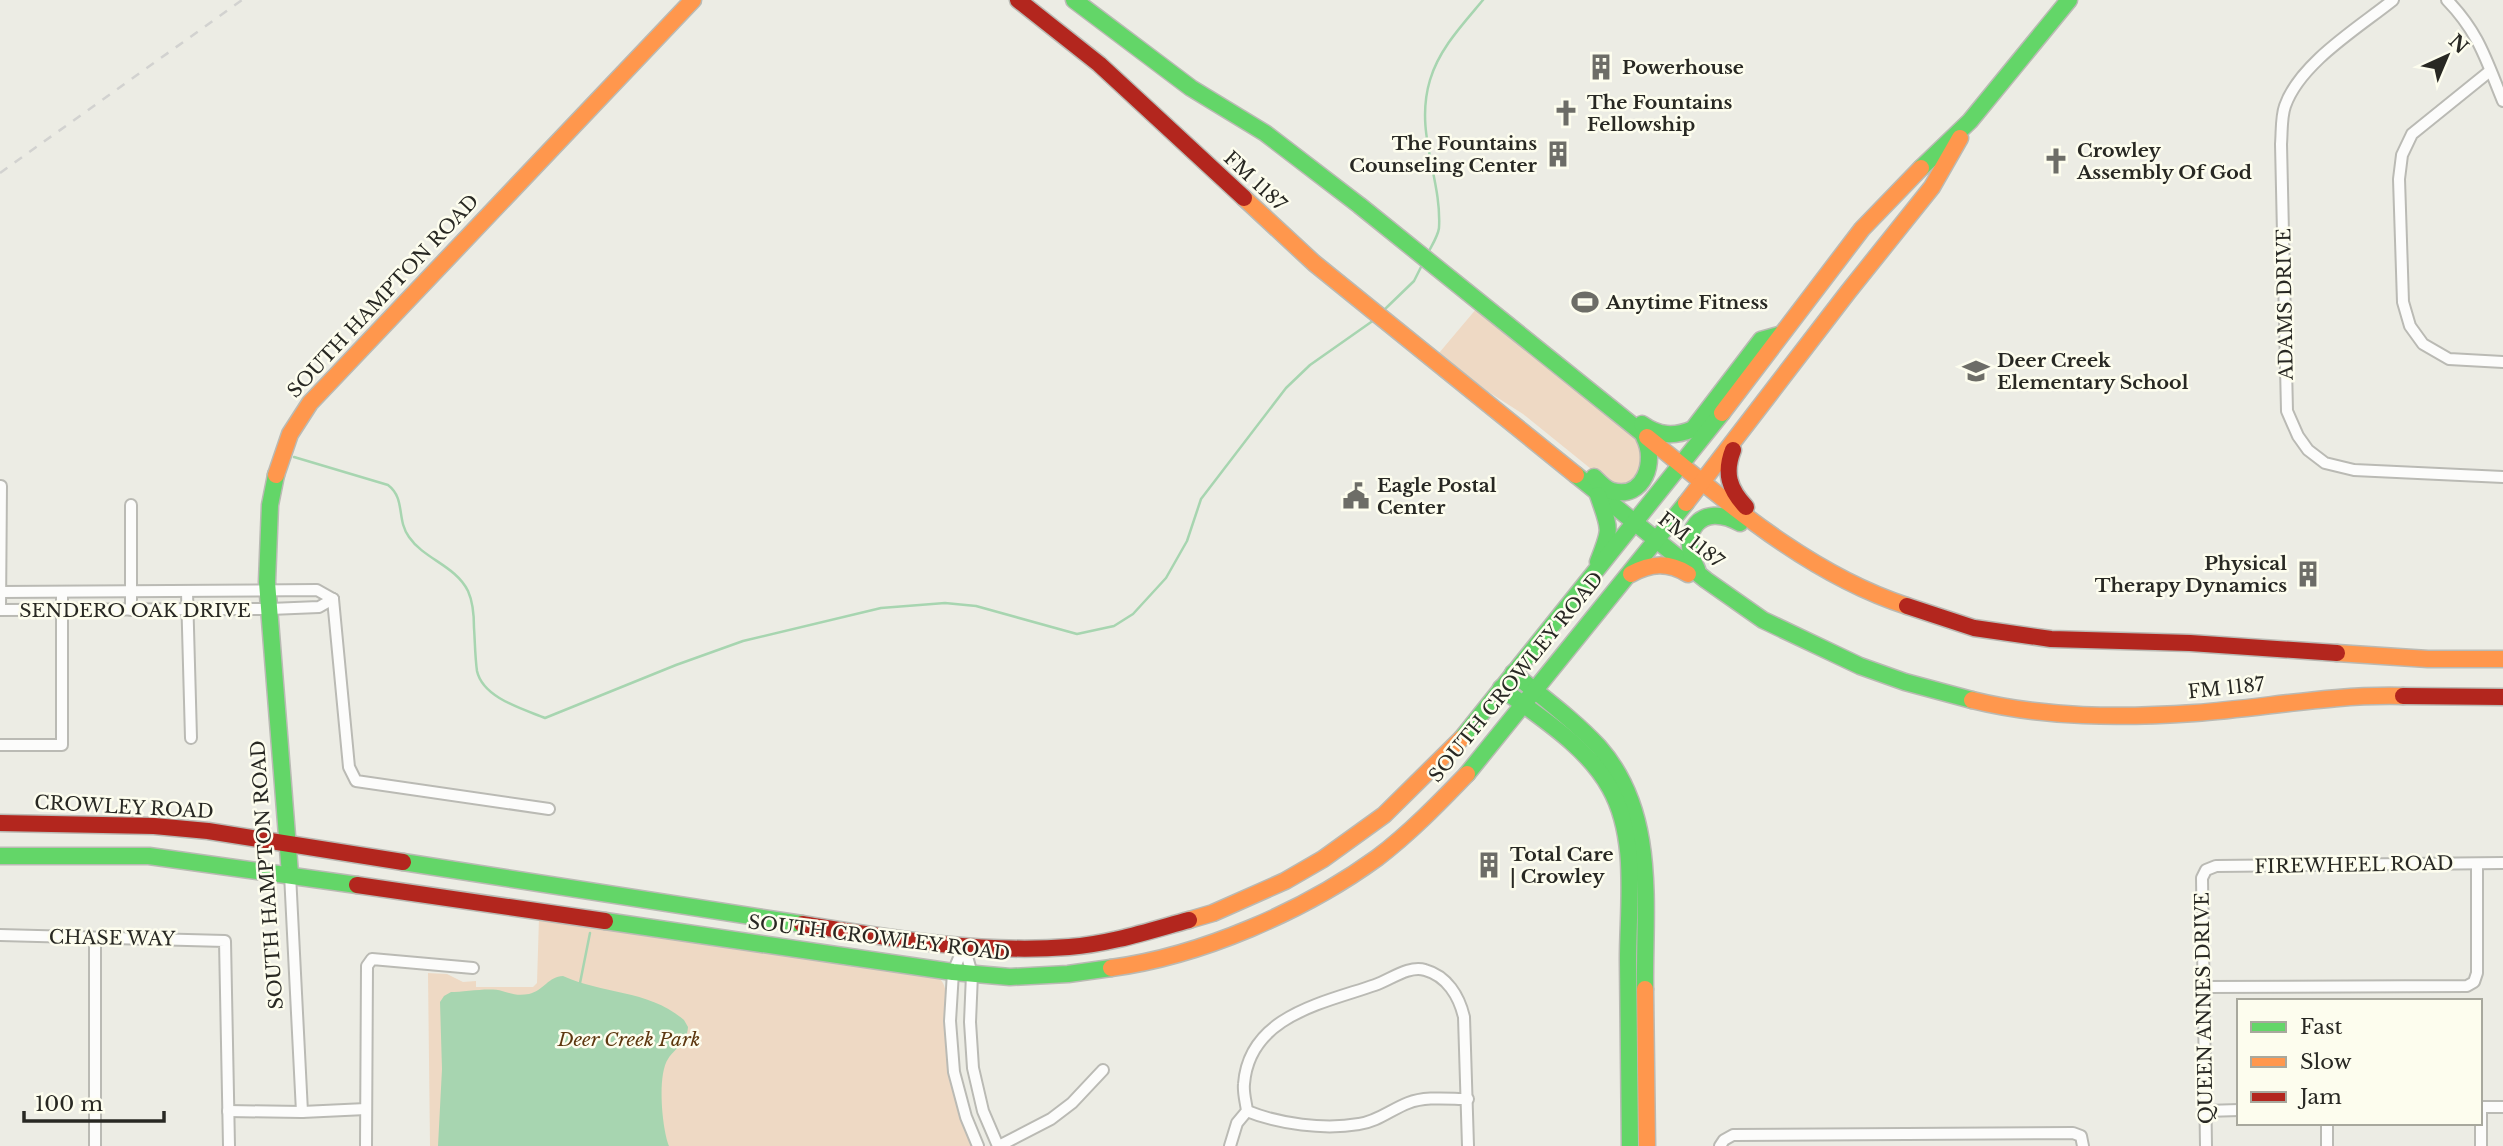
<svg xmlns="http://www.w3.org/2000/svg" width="2503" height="1146" font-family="'Libre Baskerville',serif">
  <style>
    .green { fill: #eed9c4 }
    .water { fill: #a7d5b0 }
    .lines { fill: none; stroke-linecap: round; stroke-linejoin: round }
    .stream { stroke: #a7d5b0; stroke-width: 2.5 }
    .street-casing { stroke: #babab4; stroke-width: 14 }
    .fast-casing { stroke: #babab4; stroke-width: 19 }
    .slow-casing { stroke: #babab4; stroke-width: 19 }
    .jam-casing { stroke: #babab4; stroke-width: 19 }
    .street { stroke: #fcfcfb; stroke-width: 10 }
    .fast { stroke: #63d668; stroke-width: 16 }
    .slow { stroke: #ff974d; stroke-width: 16 }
    .jam { stroke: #b3261e; stroke-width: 16 }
    .rail { stroke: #d2d2d0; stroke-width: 2.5; stroke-dasharray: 9 9; stroke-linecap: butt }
    .labels { text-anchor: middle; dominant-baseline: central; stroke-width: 5; stroke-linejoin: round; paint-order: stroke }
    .poi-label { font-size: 19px; font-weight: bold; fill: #282823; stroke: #fdfdee; text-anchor: start }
    .street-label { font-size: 19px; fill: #282823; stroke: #fdfdee }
    .park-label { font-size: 19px; font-style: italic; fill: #5d370f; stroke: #fdfdee }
  </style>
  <rect width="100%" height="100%" fill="#ecece4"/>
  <!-- green -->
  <g class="green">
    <path d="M 1477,308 L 1644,444 L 1648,459 L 1634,480 L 1616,486 L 1601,477 L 1523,414 L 1487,391 L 1439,353 Z"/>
    <path d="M 539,918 L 940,979 C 950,989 945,1011 945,1025 C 946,1068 956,1107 972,1146 L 430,1146 L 428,973 L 447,974 L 463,982 L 476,981 L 476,987 L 533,987 L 537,983 Z"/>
  </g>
  <!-- water -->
  <path class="water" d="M 563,976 C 602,994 650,990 684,1020 L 688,1027 C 687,1043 676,1047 668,1059 C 657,1075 662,1129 669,1146 L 438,1146 L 442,1069 L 440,1002 L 444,996 L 451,992 C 464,992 491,987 502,991 C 512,994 518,996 529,994 C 543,991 549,976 563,976 Z"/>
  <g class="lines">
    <!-- stream -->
    <g class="stream">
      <path d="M 1428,253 C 1432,245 1438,236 1439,228 C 1442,178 1414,133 1430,80 C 1439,49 1463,24 1483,0"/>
      <path d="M 1384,310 L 1414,281 L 1422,265"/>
      <path d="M 294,457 L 388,485 C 406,499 396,519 409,537 C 424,559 456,566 468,591 C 473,602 474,615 474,628 C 475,642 475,657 477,671 C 483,698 523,709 545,718 L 676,665 L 743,641 L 881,608 L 945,603 L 976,606 L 1077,634 L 1114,626 L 1133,614 L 1166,578 L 1187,541 L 1201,499 L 1286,388 L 1310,365 L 1374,320"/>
      <path d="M 580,983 L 590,933"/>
    </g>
    <!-- street casing -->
    <g class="street-casing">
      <g id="street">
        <path d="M 2393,0 C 2358,28 2300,63 2285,106 C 2281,117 2282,132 2281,144 L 2287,411 L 2298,436 L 2308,450 L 2325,463 L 2354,470 L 2503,477"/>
        <path d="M 2447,0 C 2479,33 2486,60 2503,101"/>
        <path d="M 2490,71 L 2412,134 L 2402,155 L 2399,179 L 2403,302 L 2410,326 L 2423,344 L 2449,359 L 2503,362"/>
        <path d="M 131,505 L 131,610"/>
        <path d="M 0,592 L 317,590 L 333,599"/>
        <path d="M 187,592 L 191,738"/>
        <path d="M 333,599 L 349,767 L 356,781 L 549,809"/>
        <path d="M 0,610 L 270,609 L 319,607 L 333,599"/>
        <path d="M 0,610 L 1,486"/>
        <path d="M 0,745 L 62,745 L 62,592"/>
        <path d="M 290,874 L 302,1112"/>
        <path d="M 0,935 L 225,941 L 229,1146"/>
        <path d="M 964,946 L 953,972 L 950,1021 L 954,1072 L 966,1117 L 978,1146"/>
        <path d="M 964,946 L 972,974 L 970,1022 L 973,1068 L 983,1111 L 998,1146"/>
        <path d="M 2204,987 L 2467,986 L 2474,982 L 2477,973 L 2477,864"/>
        <path d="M 2480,1107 L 2503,1107"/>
        <path d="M 2481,1107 L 2481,1146"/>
        <path d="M 228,1111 L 302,1112 L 366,1109"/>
        <path d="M 1247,1111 C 1279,1124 1324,1130 1359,1124 C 1377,1122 1392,1109 1408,1103 C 1426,1096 1449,1099 1468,1099"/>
        <path d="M 2206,1111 L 2239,1110"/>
        <path d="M 2327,1123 L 2327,1146"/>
        <path d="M 95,1146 L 95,938"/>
        <path d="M 366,1146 L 367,966 L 372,959 L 473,968"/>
        <path d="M 999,1146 L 1051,1119 L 1072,1103 L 1103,1070"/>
        <path d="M 1230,1146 L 1237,1123 L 1247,1111 C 1246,1102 1243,1093 1244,1084 C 1249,1016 1323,1003 1375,985 C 1390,980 1409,965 1425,970 C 1447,976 1459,996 1464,1017 L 1468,1146"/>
        <path d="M 1720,1146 L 1724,1140 L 1733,1135 L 2073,1133 L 2081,1136 L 2083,1146"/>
        <path d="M 2206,1146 L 2202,878 L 2206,870 L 2216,866 L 2503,863"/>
      </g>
    </g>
    <!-- fast casing -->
    <g class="fast-casing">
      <g id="fast">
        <path d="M 1074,0 L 1191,88 L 1265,133 L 1359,205 L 1647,437"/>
        <path d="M 1921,168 L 1970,121 L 2069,0"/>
        <path d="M 1642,424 C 1659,436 1674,437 1693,429 L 1761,340 L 1779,335"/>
        <path d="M 276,475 L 270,505 L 267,582 L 290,874"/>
        <path d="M 1576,475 L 1706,580 L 1763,620 L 1860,666 L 1905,682 L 1972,700"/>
        <path d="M 1594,477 C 1599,482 1605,489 1612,491 C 1644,500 1657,461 1644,437"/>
        <path d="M 1598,495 C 1610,530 1612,527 1598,562"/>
        <path d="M 1697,569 C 1677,532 1701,501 1740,523"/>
        <path d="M 1513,673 C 1542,697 1573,719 1599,747 C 1658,814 1644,906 1645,989"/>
        <path d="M 1501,688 C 1539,717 1586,745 1610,788 C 1638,838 1628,905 1628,960 C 1629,1022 1629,1084 1630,1146"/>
        <path d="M 1462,738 L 1722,413"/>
        <path d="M 1467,774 L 1686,503"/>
        <path d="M 0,856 L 149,856 L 357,885"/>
        <path d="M 403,862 L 802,924"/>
        <path d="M 605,921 L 953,972 L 1010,977 L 1068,974 L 1111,968"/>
      </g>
    </g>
    <!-- slow casing -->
    <g class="slow-casing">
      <g id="slow">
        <path d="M 1244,198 L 1314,263 L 1576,475"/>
        <path d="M 1722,413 L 1862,229 L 1921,168"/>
        <path d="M 1647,437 C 1727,502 1808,574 1907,606"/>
        <path d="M 276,475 L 290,434 L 310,403 L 693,0"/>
        <path d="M 1686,503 L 1848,292 L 1932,187 L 1960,138"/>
        <path d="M 1631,574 C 1651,563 1668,562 1688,574"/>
        <path d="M 2337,653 L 2428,659 L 2503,659"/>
        <path d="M 1972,700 C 2045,718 2121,718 2195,713 C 2264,708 2333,694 2403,696"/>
        <path d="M 1189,920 L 1213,913 L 1285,881 L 1323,859 L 1384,815 L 1462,738"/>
        <path d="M 1111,968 C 1201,956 1304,911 1377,858 C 1410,833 1439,803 1467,774"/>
        <path d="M 1645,989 L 1647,1146"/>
      </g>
    </g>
    <!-- jam casing -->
    <g class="jam-casing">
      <g id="jam">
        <path d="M 1018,0 L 1099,64 L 1244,198"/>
        <path d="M 1733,450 C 1724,473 1729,489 1746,507"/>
        <path d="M 1907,606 L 1974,628 L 2051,639 L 2190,643 L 2337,653"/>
        <path d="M 2403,696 L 2503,697"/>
        <path d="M 0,823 L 154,826 L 208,831 L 403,862"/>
        <path d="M 357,885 L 605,921"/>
        <path d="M 802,924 C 889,938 980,954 1069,947 C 1110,944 1149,931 1189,920"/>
      </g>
    </g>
    <!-- street -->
    <use href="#street" class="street"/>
    <!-- fast -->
    <use href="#fast" class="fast"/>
    <!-- slow -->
    <use href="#slow" class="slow"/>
    <!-- jam -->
    <use href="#jam" class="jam"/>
    <!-- rail -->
    <path class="rail" d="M 0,173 L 242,0"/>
  </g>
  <!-- icons -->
  <defs>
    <g id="building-bare" transform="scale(2.1)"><path d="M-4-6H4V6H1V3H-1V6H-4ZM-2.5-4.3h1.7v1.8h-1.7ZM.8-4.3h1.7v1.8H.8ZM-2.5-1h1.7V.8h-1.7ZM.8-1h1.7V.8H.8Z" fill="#6d6d67" stroke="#fdfdee" stroke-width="2.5" paint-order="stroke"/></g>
    <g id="church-bare" transform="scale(2.1)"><path d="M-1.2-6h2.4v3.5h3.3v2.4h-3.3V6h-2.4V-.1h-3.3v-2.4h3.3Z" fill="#6d6d67" stroke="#fdfdee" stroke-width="2.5" paint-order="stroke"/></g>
    <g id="stadium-bare" transform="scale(2.1)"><path d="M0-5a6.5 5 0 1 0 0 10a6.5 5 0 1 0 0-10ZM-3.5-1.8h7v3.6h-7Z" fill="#6d6d67" stroke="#fdfdee" stroke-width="2.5" paint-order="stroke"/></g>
    <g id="school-bare" transform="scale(2.1)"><path d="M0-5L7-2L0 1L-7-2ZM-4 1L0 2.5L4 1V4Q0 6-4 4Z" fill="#6d6d67" stroke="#fdfdee" stroke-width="2.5" paint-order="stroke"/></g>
    <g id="civic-bare" transform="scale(2.1)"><path d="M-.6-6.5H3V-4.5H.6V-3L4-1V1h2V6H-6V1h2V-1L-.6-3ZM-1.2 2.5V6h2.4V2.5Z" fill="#6d6d67" stroke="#fdfdee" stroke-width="2.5" paint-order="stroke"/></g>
  </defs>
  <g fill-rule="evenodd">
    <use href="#building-bare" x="1601" y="67"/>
    <use href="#church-bare" x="1566" y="113"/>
    <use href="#building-bare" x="1558" y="154"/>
    <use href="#church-bare" x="2056" y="161"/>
    <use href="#stadium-bare" x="1585" y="302"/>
    <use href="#school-bare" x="1976" y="371"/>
    <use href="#civic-bare" x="1356" y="496"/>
    <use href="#building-bare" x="2308" y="574"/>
    <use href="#building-bare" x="1489" y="865"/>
  </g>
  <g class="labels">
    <!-- poi labels -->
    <g class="poi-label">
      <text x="1622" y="67">Powerhouse</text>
      <text x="1587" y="102">The Fountains<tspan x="1587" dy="22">Fellowship</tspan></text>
      <text x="1537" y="143" text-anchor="end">The Fountains<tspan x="1537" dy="22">Counseling Center</tspan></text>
      <text x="2077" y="150">Crowley<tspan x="2077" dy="22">Assembly Of God</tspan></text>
      <text x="1606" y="302">Anytime Fitness</text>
      <text x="1997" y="360">Deer Creek<tspan x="1997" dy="22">Elementary School</tspan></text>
      <text x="1377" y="485">Eagle Postal<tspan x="1377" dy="22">Center</tspan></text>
      <text x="2287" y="563" text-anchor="end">Physical<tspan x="2287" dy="22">Therapy Dynamics</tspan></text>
      <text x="1510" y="854">Total Care<tspan x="1510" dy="22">| Crowley</tspan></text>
    </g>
    <!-- street labels -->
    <g class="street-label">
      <text transform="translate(1255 181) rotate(43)">FM 1187</text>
      <text transform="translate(383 296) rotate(-47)">SOUTH HAMPTON ROAD</text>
      <text transform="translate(2285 304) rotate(-91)">ADAMS DRIVE</text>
      <text transform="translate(1691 540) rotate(38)">FM 1187</text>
      <text x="135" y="610">SENDERO OAK DRIVE</text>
      <text transform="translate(1516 677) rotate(-51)">SOUTH CROWLEY ROAD</text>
      <text transform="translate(2226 688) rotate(-6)">FM 1187</text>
      <text transform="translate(124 807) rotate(3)">CROWLEY ROAD</text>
      <text transform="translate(2354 865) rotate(-1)">FIREWHEEL ROAD</text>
      <text transform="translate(267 875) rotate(-94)">SOUTH HAMPTON ROAD</text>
      <text transform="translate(112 938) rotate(1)">CHASE WAY</text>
      <text transform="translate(879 938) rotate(7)">SOUTH CROWLEY ROAD</text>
      <text transform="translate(2204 1008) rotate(-91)">QUEEN ANNES DRIVE</text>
    </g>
    <!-- park labels -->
    <g class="park-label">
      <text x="629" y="1039">Deer Creek Park</text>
    </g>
  </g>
  <!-- legend -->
  <rect x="2237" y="999" width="245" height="126" fill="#fdfdee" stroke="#a8a89d" stroke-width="2"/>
  <rect x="2251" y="1022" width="35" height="10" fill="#63d668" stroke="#a8a89d" stroke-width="2"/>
  <text x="2300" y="1034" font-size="21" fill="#282823">Fast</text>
  <rect x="2251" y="1057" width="35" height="10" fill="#ff974d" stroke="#a8a89d" stroke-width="2"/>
  <text x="2300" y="1069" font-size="21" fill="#282823">Slow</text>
  <rect x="2251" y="1092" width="35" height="10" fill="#b3261e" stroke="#a8a89d" stroke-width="2"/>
  <text x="2300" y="1104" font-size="21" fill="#282823">Jam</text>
  <!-- north arrow -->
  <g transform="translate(2447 56) rotate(44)" stroke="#fdfdee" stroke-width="5" paint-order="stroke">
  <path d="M0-5L12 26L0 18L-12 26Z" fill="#282823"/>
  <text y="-10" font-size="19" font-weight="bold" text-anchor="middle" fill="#282823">N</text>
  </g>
  <!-- scale -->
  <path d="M24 1111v10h140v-10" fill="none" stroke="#282823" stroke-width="3.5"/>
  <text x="35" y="1111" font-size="21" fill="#282823" stroke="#fdfdee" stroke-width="5" paint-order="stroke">100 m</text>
</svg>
